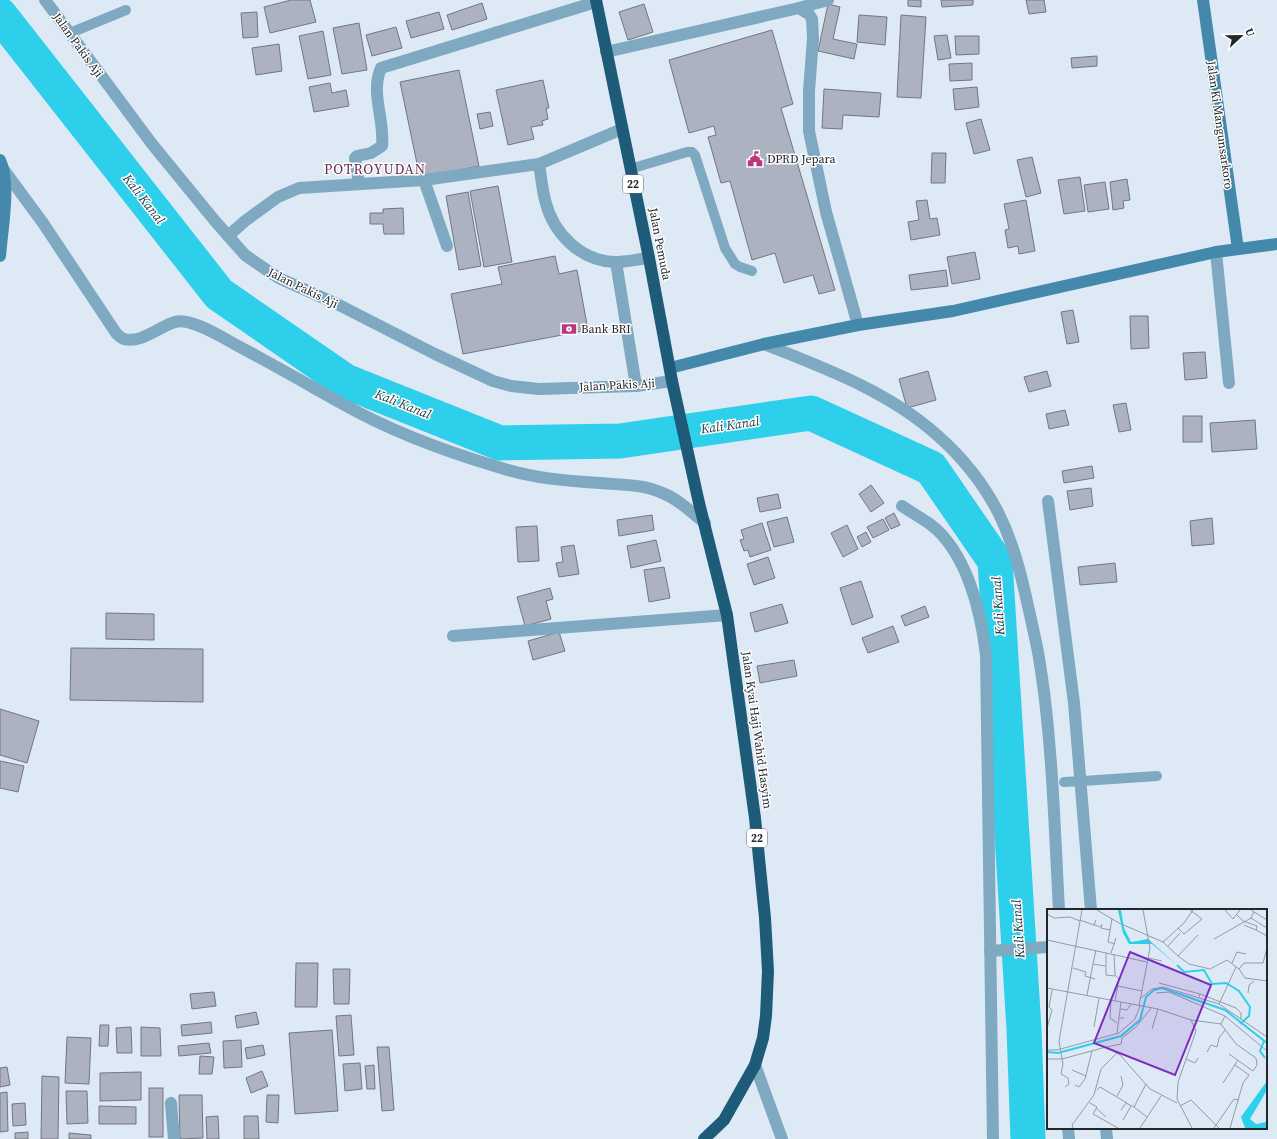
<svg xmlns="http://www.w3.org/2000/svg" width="1277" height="1139" font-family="'Source Serif 4',serif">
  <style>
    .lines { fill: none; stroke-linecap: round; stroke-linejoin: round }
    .river { stroke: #2ecfea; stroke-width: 35 }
    .building { fill: #adb2c0; stroke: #727683 }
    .lane { stroke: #7ea9c1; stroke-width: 10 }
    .street { stroke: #7ea9c1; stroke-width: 12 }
    .secondary { stroke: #4489ac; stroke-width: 12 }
    .highway { stroke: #1d5b78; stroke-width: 12 }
    .lane-bridge { stroke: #7ea9c1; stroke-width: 10 }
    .labels { text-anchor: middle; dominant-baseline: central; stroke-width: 3; stroke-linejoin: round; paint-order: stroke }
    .shield { fill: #fff; stroke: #65686b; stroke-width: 1 }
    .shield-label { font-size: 11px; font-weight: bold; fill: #23272b }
    .street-label { font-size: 12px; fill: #23272b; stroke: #fff }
    .poi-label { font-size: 12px; fill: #23272b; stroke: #fff; text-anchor: start }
    .water-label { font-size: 13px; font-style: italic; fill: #223a40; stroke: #fff }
    .quarter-label { font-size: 14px; letter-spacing: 1px; fill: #6d2c4c; stroke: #fff }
    .inset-river { fill: none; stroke: #2ecfea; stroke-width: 2 }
    .inset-road { fill: none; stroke: #939ba5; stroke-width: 1 }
    .view { fill: #7b2cbf; fill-opacity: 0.15; stroke: #7b2cbf; stroke-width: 2 }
    .inset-edge { fill: none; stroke: #23272b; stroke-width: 2 }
  </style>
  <rect width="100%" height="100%" fill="#dee9f6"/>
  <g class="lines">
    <!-- river -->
    <path class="river" d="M 0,15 L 219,294 L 345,381 L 500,443 L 620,441 L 811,413 L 931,468 L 995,561 L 1024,1029 L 1028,1139"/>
  </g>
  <!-- building -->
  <g class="building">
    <path d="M 291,0 L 310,0 L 316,22 L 270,33 L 264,7 Z"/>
    <path d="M 908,0 L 921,0 L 921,7 L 908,6 Z"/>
    <path d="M 941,0 L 973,0 L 973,5 L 942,7 Z"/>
    <path d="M 1026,0 L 1044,0 L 1046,12 L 1029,14 Z"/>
    <path d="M 482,3 L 487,19 L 452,30 L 447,15 Z"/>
    <path d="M 644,4 L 653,32 L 628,40 L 619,12 Z"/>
    <path d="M 828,4 L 840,7 L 833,39 L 857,44 L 854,59 L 818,51 Z"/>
    <path d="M 257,12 L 258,37 L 243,38 L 241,13 Z"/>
    <path d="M 439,12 L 444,29 L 411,38 L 406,21 Z"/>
    <path d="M 859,15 L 887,17 L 885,45 L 857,42 Z"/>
    <path d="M 901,15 L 926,17 L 921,98 L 897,97 Z"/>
    <path d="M 359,23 L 367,70 L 342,74 L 333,28 Z"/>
    <path d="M 396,27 L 402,48 L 372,56 L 366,35 Z"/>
    <path d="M 772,30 L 793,104 L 781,108 L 835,290 L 819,294 L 813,275 L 784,283 L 775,253 L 752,260 L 730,181 L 721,183 L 708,137 L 716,135 L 714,126 L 689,133 L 669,60 Z"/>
    <path d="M 323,31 L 331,75 L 308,79 L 299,36 Z"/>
    <path d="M 947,35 L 951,58 L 938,60 L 934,36 Z"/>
    <path d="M 955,36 L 979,36 L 979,54 L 956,55 Z"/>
    <path d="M 279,44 L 282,71 L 256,75 L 252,48 Z"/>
    <path d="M 1097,56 L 1097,66 L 1072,68 L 1071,58 Z"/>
    <path d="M 972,63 L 972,80 L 950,81 L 949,64 Z"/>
    <path d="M 459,70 L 479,166 L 420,178 L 400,82 Z"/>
    <path d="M 543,80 L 549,108 L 546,108 L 548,119 L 542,121 L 543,125 L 531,127 L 534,139 L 508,145 L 496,90 Z"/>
    <path d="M 330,83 L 332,93 L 346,90 L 349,106 L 314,112 L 309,87 Z"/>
    <path d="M 977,87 L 979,107 L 955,110 L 953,89 Z"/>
    <path d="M 824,89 L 881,93 L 879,117 L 843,115 L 842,129 L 822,128 Z"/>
    <path d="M 490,112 L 493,126 L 480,129 L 477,114 Z"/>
    <path d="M 981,119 L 990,150 L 974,154 L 966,123 Z"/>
    <path d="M 932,153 L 946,153 L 945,183 L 931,183 Z"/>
    <path d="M 1032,157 L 1041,193 L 1026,197 L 1017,160 Z"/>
    <path d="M 1080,177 L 1085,211 L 1064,214 L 1058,180 Z"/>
    <path d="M 1127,179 L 1130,200 L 1123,201 L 1124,208 L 1113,210 L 1110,182 Z"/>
    <path d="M 1105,182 L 1109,209 L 1088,212 L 1084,185 Z"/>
    <path d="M 498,186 L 512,262 L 484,267 L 470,191 Z"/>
    <path d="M 468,192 L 481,266 L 459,270 L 446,196 Z"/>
    <path d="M 927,200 L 930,219 L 937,218 L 940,235 L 911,240 L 908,222 L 919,220 L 916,201 Z"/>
    <path d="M 1026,200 L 1035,251 L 1019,254 L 1018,246 L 1008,248 L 1005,230 L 1009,229 L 1004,204 Z"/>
    <path d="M 403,208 L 404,234 L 384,234 L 383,224 L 370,224 L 370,213 L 383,213 L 383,209 Z"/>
    <path d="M 975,252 L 980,279 L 952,284 L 947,257 Z"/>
    <path d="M 555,256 L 559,274 L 577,270 L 588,330 L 463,354 L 451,294 L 502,284 L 498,267 Z"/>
    <path d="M 946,270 L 948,286 L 911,290 L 909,275 Z"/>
    <path d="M 1073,310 L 1079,342 L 1067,344 L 1061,312 Z"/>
    <path d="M 1130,316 L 1148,316 L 1149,348 L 1131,349 Z"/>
    <path d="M 1205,352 L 1207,378 L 1185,380 L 1183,353 Z"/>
    <path d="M 928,371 L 936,400 L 907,408 L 899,379 Z"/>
    <path d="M 1047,371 L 1051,386 L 1029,392 L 1024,377 Z"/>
    <path d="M 1126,403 L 1131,430 L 1119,432 L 1113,405 Z"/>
    <path d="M 1065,410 L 1069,425 L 1049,429 L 1046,414 Z"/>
    <rect x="1183" y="416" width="19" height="26"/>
    <path d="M 1255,420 L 1257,449 L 1212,452 L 1210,423 Z"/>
    <path d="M 1092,466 L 1094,478 L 1064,483 L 1062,471 Z"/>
    <path d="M 871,485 L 884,503 L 871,512 L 859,494 Z"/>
    <path d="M 1091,488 L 1093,506 L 1070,510 L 1067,491 Z"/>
    <path d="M 778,494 L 781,508 L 760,512 L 757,498 Z"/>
    <path d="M 894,513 L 900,525 L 891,529 L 885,518 Z"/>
    <path d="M 652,515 L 654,530 L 619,536 L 617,520 Z"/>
    <path d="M 787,517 L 794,542 L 774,547 L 767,522 Z"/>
    <path d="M 1212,518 L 1214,544 L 1192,546 L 1190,521 Z"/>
    <path d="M 883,519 L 889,530 L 873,538 L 867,527 Z"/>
    <path d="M 762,523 L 771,550 L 750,557 L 748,550 L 744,551 L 740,540 L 744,539 L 741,530 Z"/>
    <path d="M 847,525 L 858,549 L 843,557 L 831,533 Z"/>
    <path d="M 537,526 L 539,561 L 518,562 L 516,527 Z"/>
    <path d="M 866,532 L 871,542 L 862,547 L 857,537 Z"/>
    <path d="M 656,540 L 661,561 L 631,568 L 627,546 Z"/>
    <path d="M 574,545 L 579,574 L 559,577 L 556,563 L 563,562 L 561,547 Z"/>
    <path d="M 768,557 L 775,578 L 754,585 L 747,564 Z"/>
    <path d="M 1115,563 L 1117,582 L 1080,585 L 1078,567 Z"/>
    <path d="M 664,567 L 670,598 L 649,602 L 644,570 Z"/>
    <path d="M 861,581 L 873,617 L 852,625 L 840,588 Z"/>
    <path d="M 550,588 L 553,599 L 546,601 L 551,619 L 525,626 L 517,597 Z"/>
    <path d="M 782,604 L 788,623 L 755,632 L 750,613 Z"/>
    <path d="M 925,606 L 929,617 L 905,626 L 901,616 Z"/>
    <path d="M 106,613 L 154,614 L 154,640 L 106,639 Z"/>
    <path d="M 893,626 L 899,642 L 868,653 L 862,638 Z"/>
    <path d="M 559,632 L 565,651 L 533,660 L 528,641 Z"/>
    <path d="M 71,648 L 203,649 L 203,702 L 70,700 Z"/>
    <path d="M 794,660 L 797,676 L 760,683 L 757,666 Z"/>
    <path d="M 0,709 L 39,721 L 27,763 L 0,755 Z"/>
    <path d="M 0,761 L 24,766 L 18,792 L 0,788 Z"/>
    <path d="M 296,963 L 318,963 L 317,1007 L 295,1007 Z"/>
    <path d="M 333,969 L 350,969 L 349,1004 L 334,1004 Z"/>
    <path d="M 214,992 L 216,1006 L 192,1009 L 190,994 Z"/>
    <path d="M 256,1012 L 259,1024 L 237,1028 L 235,1016 Z"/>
    <path d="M 351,1015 L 354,1055 L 339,1056 L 336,1016 Z"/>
    <path d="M 211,1022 L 212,1033 L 182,1036 L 181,1025 Z"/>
    <path d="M 100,1025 L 109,1025 L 108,1046 L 99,1046 Z"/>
    <path d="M 131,1027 L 132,1053 L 117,1053 L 116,1028 Z"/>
    <path d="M 141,1027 L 160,1028 L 161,1056 L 141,1056 Z"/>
    <path d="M 332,1030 L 338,1111 L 295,1114 L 289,1033 Z"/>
    <path d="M 67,1037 L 91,1038 L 89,1084 L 65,1083 Z"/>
    <path d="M 241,1040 L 242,1067 L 224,1068 L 223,1041 Z"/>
    <path d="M 209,1043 L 211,1053 L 179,1056 L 178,1046 Z"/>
    <path d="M 263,1045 L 265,1055 L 247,1059 L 245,1048 Z"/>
    <path d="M 377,1047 L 389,1047 L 394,1110 L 382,1111 Z"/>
    <path d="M 200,1056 L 214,1057 L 212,1074 L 199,1074 Z"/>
    <path d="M 360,1063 L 362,1089 L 345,1091 L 343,1064 Z"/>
    <path d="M 374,1065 L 375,1089 L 367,1089 L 365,1066 Z"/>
    <path d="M 7,1067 L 10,1085 L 0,1087 L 0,1068 Z"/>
    <path d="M 262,1071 L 268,1086 L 251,1093 L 246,1078 Z"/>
    <path d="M 141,1072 L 141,1100 L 100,1101 L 100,1073 Z"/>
    <path d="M 42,1076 L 59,1077 L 58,1139 L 41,1139 Z"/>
    <rect x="149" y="1088" width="14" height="49"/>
    <path d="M 66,1091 L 87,1091 L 88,1123 L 67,1124 Z"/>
    <path d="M 7,1092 L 8,1131 L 0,1132 L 0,1093 Z"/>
    <path d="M 179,1095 L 202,1095 L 203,1138 L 180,1139 Z"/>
    <path d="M 267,1095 L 279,1095 L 278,1123 L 266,1122 Z"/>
    <path d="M 25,1103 L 26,1125 L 13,1126 L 12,1104 Z"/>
    <path d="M 99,1106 L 136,1107 L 136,1124 L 99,1124 Z"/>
    <path d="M 218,1116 L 219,1139 L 207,1139 L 206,1117 Z"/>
    <path d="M 244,1116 L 258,1116 L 259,1139 L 244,1139 Z"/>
    <path d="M 28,1132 L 28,1139 L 15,1139 L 15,1133 Z"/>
    <path d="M 69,1133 L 91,1135 L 91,1139 L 69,1139 Z"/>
  </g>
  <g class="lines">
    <!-- lane -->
    <g class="lane">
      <path d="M 70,33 L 126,10"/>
      <path d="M 630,169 L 687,152 L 692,152 L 695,155 L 725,248 L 735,264 L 740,267 L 752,271"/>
      <path d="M 1083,781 L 1157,776"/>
    </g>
    <!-- street -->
    <g class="street">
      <path d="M 45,0 L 152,144 L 215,221 L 245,255 L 271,273 L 281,279 L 339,305 L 435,354 L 493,381 L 511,386 L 539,389 L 636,386 L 672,381"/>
      <path d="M 799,8 L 809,14 L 812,19 L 813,38 L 809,91 L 809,131 L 826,212 L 858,325"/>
      <path d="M 606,52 L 799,8 L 828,0"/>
      <path d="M 539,164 C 541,176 542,188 545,200 C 553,233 580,261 615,262 C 626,262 638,259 649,258"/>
      <path d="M 4,170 L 43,223 L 116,333 C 118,335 121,338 124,339 C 141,344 160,326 175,322 C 181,320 188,322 194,324 C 210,329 225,339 240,347 C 274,365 307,384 341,403 C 390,431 444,451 498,467 C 531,478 566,481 600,483 C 620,485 641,484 660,492 C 677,498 691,512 705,523"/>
      <path d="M 359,184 L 355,158 L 357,156 L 371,153 L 382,146 C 385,120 370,93 381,68 L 596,2"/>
      <path d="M 228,236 L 245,221 L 278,197 L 299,188 L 424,180"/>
      <path d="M 447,246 L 424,180 L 539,164 L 622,129"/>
      <path d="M 1216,252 L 1229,383"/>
      <path d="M 616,262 L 636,386"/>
      <path d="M 764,344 C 824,368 888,391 937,435 C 962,457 983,483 998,512 C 1013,542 1021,573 1028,606 C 1031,619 1034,633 1037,647 C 1040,662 1042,677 1044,692 C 1053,764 1055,837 1059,910"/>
      <path d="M 1048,501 L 1074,703 L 1091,910"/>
      <path d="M 902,506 C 911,512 921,518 930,524 C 967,552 981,612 986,655 L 993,1139"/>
      <path d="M 453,636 L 727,615"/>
      <path d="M 990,951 L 1048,947"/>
      <path d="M 755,1065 L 782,1139"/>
      <path d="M 171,1103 L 174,1139"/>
      <path d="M 1068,1128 L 1069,1139"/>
      <path d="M 1106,1128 L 1107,1139"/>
    </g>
    <!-- secondary -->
    <g class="secondary">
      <path d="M 1203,0 L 1238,249"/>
      <path d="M 0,160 C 11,184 2,229 0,256"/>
      <path d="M 670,368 L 764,344 L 858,325 L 953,311 L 1216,252 L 1277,244"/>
    </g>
    <!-- highway -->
    <path class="highway" d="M 596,0 L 649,258 L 672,381 L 699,503 L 727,615 L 755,818 L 765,918 L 768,971 L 766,1016 L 763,1038 L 755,1065 L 724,1120 L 704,1139"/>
    <!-- lane-bridge -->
    <path class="lane-bridge" d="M 1064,782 L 1083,781"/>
  </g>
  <!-- icons -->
  <defs>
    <g id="civic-bare" transform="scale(1.2)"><path d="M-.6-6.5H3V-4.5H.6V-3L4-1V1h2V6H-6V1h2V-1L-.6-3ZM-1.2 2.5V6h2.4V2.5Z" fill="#ba377d" stroke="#fff" stroke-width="2.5" paint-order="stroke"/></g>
    <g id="bank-bare" transform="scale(1.2)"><path d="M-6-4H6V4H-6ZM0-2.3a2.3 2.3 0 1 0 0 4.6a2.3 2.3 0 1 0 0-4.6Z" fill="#ba377d" stroke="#fff" stroke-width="2.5" paint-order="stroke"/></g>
  </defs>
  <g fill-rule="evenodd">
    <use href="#civic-bare" x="755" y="159"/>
    <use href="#bank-bare" x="569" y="329"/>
  </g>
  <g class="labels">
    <!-- shield labels -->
    <g class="shield">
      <rect x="623" y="175" width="20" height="18" rx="3"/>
      <rect x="747" y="829" width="20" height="18" rx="3"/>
    </g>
    <g class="shield-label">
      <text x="633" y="184">22</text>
      <text x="757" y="838">22</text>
    </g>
    <!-- street labels -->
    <g class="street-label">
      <text transform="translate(78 45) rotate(54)">Jalan Pakis Aji</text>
      <text transform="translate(1220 125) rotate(82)">Jalan Ki Mangunsarkoro</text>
      <text transform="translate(660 244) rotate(79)">Jalan Pemuda</text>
      <text transform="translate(303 288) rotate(26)">Jalan Pakis Aji</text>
      <text transform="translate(617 385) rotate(-3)">Jalan Pakis Aji</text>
      <text transform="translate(757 730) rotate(82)">Jalan Kyai Haji Wahid Hasyim</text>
    </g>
    <!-- poi labels -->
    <g class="poi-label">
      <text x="767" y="159">DPRD Jepara</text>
      <text x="581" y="329">Bank BRI</text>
    </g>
    <!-- water labels -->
    <g class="water-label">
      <text transform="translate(144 199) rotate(52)">Kali Kanal</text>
      <text transform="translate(403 404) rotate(22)">Kali Kanal</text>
      <text transform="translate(730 425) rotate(-8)">Kali Kanal</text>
      <text transform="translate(998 606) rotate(-94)">Kali Kanal</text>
      <text transform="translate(1018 929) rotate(-94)">Kali Kanal</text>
    </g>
    <!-- quarter labels -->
    <g class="quarter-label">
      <text x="375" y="169">POTROYUDAN</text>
    </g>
  </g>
  <!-- overview -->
  <g transform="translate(1047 909)">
    <rect width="220" height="220" fill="#dee9f6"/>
    <path d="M 71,1 L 74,1 L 77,19 L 84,33 L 101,30 L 131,57 L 105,35 L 82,35 L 76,24 ZM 220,172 L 220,181 L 203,210 L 209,215 L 220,213 L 220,219 L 198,219 L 194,208 Z" fill="#2ecfea"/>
    <path class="inset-river" d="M 130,56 L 137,63 L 157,61 L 165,75 L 179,74 L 192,82 L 203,98 L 202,107 L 193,115M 217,132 L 213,142 L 218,149M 0,143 L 11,144 L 74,127 L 93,111 L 99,88 L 107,81 L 115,79 L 178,101 L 220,134"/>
    <path class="inset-road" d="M 50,1 L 72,14 L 116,33 L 131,47 L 151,26M 178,1 L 186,10 L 193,1M 204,1 L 220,11M 0,5 L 7,9 L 23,8 L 33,12M 190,6 L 196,12 L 210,17 L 209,21 L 220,27M 204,9 L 220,19M 65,10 L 61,33 L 68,35M 33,11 L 47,16M 49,11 L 47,16 L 54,18M 55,15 L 54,19 L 63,21M 197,16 L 209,21M 131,19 L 137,25 L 155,10 L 143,1M 167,30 L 204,9 L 207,3M 0,31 L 100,53M 116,33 L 137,14 L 146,1M 121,37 L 133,24M 49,41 L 46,55 L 58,57M 59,44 L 59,66 L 68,67M 64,44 L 69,29M 67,45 L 68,66 L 72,70 L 68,92M 131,47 L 142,55 L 163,60 L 180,51 L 192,60 L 197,54 L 216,54 L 220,39M 102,49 L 115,52M 185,54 L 190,43 L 199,45M 26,59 L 39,63 L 38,67 L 48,70M 192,60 L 198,69 L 220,72M 112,74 L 153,85M 71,77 L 95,82M 0,79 L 111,100 L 144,111 L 149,122 L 131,173 L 130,190 L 145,219M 109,84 L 122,83 L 178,107 L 174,115 L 144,111M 201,84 L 202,76 L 207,72M 40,86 L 46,55M 152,88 L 153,85 L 189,99 L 194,104 L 194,110M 94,89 L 105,80 L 116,78 L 172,95 L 189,58M 64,92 L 63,109 L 70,114M 74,93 L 72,109 L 77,109M 172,95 L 220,128M 92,97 L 103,39 L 96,1M 74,100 L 80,101 L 84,95M 178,107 L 220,142M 174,115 L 189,135 L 209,149 L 210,156 L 206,162 L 182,145M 47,118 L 52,89M 0,119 L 5,101 L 2,98 L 5,81M 105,120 L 111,100M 70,124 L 72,109M 60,138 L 74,135 L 75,129 L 89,118 L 104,99M 0,141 L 10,141 L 72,124 L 88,110 L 93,97M 160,143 L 164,136 L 170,138 L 172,129 L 178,121M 0,150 L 15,150 L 59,138 L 73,146 L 103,180 L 130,194M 139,150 L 148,154 L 151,149M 25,161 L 39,167M 176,174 L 191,151M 28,176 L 32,178 L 38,170 L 45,142M 18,178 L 22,175 L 21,169 L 14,165 L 16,155 L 12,132 L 35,1M 50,181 L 53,178 L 80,194M 70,187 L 76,176 L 74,167M 43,194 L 50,198 L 46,205 L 71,219M 133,197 L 144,191 L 172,219M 87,198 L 100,208M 49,199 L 59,208M 74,201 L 79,194 L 87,198 L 99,175M 76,211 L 84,197M 26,219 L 25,216 L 47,186 L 54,160 L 70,144M 93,219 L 114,187M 167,219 L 187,190 L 192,191M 183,219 L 196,174 L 202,166 L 188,156"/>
    <path class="view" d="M 83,43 L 164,76 L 128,166 L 47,134 Z"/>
    <rect width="220" height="220" class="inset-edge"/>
  </g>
  <!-- north arrow -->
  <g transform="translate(1241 36) rotate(68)" stroke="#ffffff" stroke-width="3" paint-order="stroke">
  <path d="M0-3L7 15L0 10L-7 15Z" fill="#23272b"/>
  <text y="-6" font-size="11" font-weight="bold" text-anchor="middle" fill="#23272b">U</text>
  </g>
</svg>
